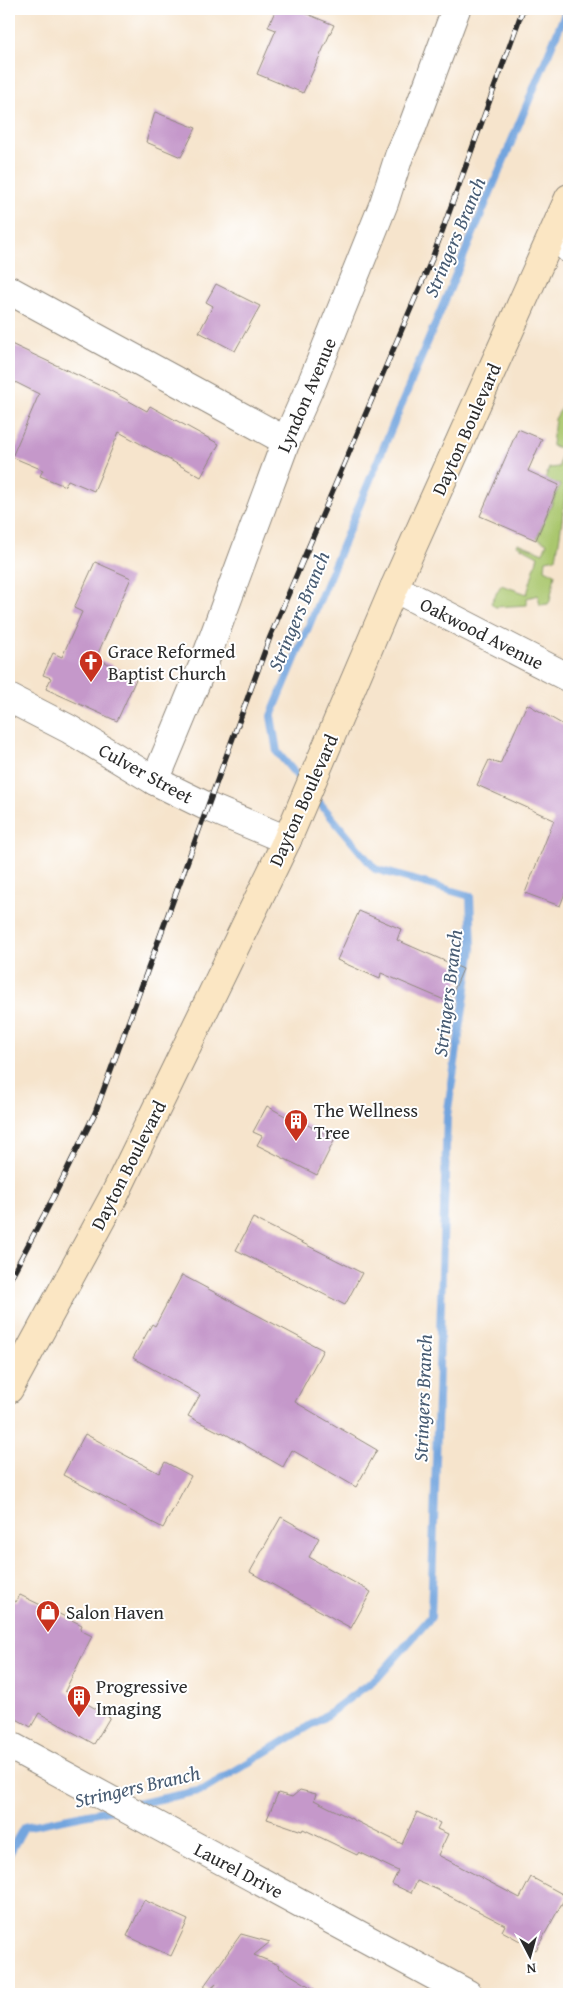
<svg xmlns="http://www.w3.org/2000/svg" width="578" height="2003" font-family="'Gentium Book Plus',serif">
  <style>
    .green { fill: #aac76e; stroke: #6a794c }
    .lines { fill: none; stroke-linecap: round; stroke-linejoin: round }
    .stream { stroke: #73a5de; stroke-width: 8 }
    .building { fill: #c598ca }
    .minor-casing { stroke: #90887c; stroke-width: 30 }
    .secondary-casing { stroke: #90887c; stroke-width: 30 }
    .minor { stroke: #fff; stroke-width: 28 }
    .secondary { stroke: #fbe6c3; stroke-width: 28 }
    .rail-casing { stroke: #2b2b2b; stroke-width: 5.5 }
    .rail { stroke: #fff; stroke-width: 4; stroke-dasharray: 11; stroke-linecap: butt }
    .labels { text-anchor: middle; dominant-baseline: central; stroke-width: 4; stroke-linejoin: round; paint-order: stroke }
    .street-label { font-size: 19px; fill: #2b2b2b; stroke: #fff }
    .poi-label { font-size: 19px; fill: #2b2b2b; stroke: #fff; text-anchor: start }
    .water-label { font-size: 20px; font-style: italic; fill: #485c73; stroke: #fff }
  </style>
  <rect width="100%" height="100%" fill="#fff"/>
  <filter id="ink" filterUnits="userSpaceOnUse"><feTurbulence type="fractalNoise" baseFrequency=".02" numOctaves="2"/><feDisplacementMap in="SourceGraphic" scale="10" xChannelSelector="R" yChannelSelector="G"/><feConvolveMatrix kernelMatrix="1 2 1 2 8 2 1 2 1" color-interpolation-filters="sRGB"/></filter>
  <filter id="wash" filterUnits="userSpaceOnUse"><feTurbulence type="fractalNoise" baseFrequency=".0096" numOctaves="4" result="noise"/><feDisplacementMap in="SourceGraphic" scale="20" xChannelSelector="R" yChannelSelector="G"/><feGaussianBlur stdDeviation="1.12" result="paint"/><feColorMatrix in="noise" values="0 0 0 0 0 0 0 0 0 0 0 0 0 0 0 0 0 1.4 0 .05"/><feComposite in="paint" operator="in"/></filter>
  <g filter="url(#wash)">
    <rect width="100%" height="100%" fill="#f6e4cc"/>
    <!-- green -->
    <path class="green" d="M 562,407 L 569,407 C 568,458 566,507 556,558 L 546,560 L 545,569 L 555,574 L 550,601 L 548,604 L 540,605 L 538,595 L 527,598 L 527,605 L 495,607 L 491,603 L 501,585 L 527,594 L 538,556 L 517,545 L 518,543 L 543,553 L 547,543 L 537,538 L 560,485 L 545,479 L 549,468 L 559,467 L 562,448 L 552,446 L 552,444 L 555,419 Z"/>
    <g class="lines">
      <!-- stream -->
      <g class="stream">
        <path d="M 304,784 L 277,752 L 271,716 L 567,9"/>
        <path d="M 136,1804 L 203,1790 L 324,1717 L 379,1676 L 431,1617 L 447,1116 L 472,948 L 470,896 L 375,869 L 313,795"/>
        <path d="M 9,1854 L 24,1827 L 113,1809"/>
      </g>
    </g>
    <g id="blocks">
      <!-- building -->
      <g class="building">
        <path d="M 276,9 L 295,9 L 334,25 L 303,93 L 257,74 L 276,30 L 268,27 Z"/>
        <path d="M 155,112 L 196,128 L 181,157 L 146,142 Z"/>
        <path d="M 216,284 L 260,306 L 235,351 L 199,332 L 213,306 L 206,302 Z"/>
        <path d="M 9,343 L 109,390 L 147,411 L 150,406 L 219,444 L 201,477 L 119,432 L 94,491 L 68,480 L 65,486 L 40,476 L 43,470 L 12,457 L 39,394 L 9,379 Z"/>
        <path d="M 518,429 L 542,439 L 528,471 L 559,485 L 536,540 L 480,516 Z"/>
        <path d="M 95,562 L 131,578 L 96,658 L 137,677 L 117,721 L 46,689 L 51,678 L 43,675 L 53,653 L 62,657 L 82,612 L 74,608 Z"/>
        <path d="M 527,704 L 569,728 L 569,883 L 560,906 L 525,893 L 554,820 L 477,785 L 489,760 L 500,764 Z"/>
        <path d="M 359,911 L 401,929 L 397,940 L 463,969 L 449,1002 L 381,973 L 380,979 L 337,960 Z"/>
        <path d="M 267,1106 L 287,1117 L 288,1115 L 335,1139 L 317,1175 L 257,1145 L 262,1136 L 253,1132 Z"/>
        <path d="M 253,1218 L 362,1273 L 345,1305 L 236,1250 Z"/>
        <path d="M 182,1275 L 323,1350 L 295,1402 L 377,1450 L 356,1487 L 292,1450 L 283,1467 L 222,1432 L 221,1433 L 188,1416 L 200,1395 L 133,1358 L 152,1324 L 155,1326 Z"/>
        <path d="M 85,1434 L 159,1473 L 165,1462 L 191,1476 L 163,1528 L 63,1475 Z"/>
        <path d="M 281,1517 L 319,1538 L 309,1557 L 371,1592 L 351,1628 L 250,1572 Z"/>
        <path d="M 20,1595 L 82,1625 L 80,1630 L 92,1636 L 65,1691 L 110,1717 L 94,1744 L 39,1713 L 31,1727 L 9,1715 L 9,1599 L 16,1602 Z"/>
        <path d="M 300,1790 L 316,1794 L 314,1800 L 402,1844 L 417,1812 L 440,1823 L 437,1829 L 448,1834 L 438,1855 L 520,1898 L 531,1877 L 566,1896 L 536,1950 L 502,1931 L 505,1925 L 436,1889 L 417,1881 L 411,1893 L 392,1884 L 398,1871 L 359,1852 L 357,1855 L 303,1829 L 302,1831 L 267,1819 L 278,1793 L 292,1797 Z"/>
        <path d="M 144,1900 L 188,1920 L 171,1956 L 127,1936 Z"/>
        <path d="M 241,1934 L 270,1942 L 254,1955 L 279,1965 L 278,1967 L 322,1994 L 208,1994 L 216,1984 L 209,1990 L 204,1986 Z"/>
      </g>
    </g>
  </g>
  <g filter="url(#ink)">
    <use href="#blocks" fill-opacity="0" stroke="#90887c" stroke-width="1"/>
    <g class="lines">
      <!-- minor casing -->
      <g class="minor-casing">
        <g id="minor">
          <path d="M 561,220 L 569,249"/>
          <path d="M 9,290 L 286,441"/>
          <path d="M 394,588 L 569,678"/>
          <path d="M 9,698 L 69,729 L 155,781 L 208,807 L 287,840"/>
          <path d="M 155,781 L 204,663 L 286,441 L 313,380 L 384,203 L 399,156 L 413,125 L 456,9"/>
          <path d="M 9,1745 L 468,1994"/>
        </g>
      </g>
      <!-- secondary casing -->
      <g class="secondary-casing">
        <path id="secondary" d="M 9,1389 L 115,1194 L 287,840 L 394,588 L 569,198"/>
      </g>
      <!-- minor -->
      <use href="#minor" class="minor"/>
      <!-- secondary -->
      <use href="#secondary" class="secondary"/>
      <!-- rail casing -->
      <g class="rail-casing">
        <path id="rail" d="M 9,1281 L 53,1198 L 95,1113 L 270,637 L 432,259 L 523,9"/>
      </g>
      <!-- rail -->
      <use href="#rail" class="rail"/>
    </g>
  </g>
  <!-- icons -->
  <defs>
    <g id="church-pin" transform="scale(1.25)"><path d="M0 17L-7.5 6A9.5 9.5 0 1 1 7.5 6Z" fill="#c8321e" stroke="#fff"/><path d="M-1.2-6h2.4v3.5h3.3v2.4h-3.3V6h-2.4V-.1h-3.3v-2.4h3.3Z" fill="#fff"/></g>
    <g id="building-pin" transform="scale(1.25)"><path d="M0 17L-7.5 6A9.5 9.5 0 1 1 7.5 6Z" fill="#c8321e" stroke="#fff"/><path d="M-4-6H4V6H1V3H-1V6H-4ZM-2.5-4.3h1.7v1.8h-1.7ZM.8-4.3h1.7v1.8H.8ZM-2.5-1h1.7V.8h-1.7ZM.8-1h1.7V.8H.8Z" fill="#fff"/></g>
    <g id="shop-pin" transform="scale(1.25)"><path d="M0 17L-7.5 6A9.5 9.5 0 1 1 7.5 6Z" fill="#c8321e" stroke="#fff"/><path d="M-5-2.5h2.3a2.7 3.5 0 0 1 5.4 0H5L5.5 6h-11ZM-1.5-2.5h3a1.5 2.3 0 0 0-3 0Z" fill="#fff"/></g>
  </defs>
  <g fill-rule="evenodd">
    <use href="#church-pin" x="91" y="662"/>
    <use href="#building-pin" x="296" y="1121"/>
    <use href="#shop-pin" x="48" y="1612"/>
    <use href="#building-pin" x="79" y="1697"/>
  </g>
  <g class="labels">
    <!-- street labels -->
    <g class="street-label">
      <text transform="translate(306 395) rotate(-67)">Lyndon Avenue</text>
      <text transform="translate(466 429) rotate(-66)">Dayton Boulevard</text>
      <text transform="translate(482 633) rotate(27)">Oakwood Avenue</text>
      <text transform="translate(146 773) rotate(29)">Culver Street</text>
      <text transform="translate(303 800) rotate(-66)">Dayton Boulevard</text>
      <text transform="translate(128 1165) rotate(-63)">Dayton Boulevard</text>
      <text transform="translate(239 1870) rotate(28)">Laurel Drive</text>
    </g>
    <!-- poi labels -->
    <g class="poi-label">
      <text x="108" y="651">Grace Reformed<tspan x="108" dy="22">Baptist Church</tspan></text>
      <text x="314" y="1110">The Wellness<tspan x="314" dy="22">Tree</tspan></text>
      <text x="66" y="1612">Salon Haven</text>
      <text x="96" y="1686">Progressive<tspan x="96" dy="22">Imaging</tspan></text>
    </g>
    <!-- water labels -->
    <g class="water-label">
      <text transform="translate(454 237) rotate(-67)">Stringers Branch</text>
      <text transform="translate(298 611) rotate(-67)">Stringers Branch</text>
      <text transform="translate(447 993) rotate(-83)">Stringers Branch</text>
      <text transform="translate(422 1398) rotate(-88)">Stringers Branch</text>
      <text transform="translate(137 1786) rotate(-13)">Stringers Branch</text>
    </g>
  </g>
  <!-- margin -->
  <rect width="578" height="2003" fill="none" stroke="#fff" stroke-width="30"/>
  <!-- north arrow -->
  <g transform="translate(530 1956) rotate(174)" stroke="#ffffff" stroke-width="4" paint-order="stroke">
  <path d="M0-4L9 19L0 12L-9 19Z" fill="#2b2b2b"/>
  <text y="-8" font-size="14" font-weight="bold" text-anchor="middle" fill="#2b2b2b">N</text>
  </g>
</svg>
